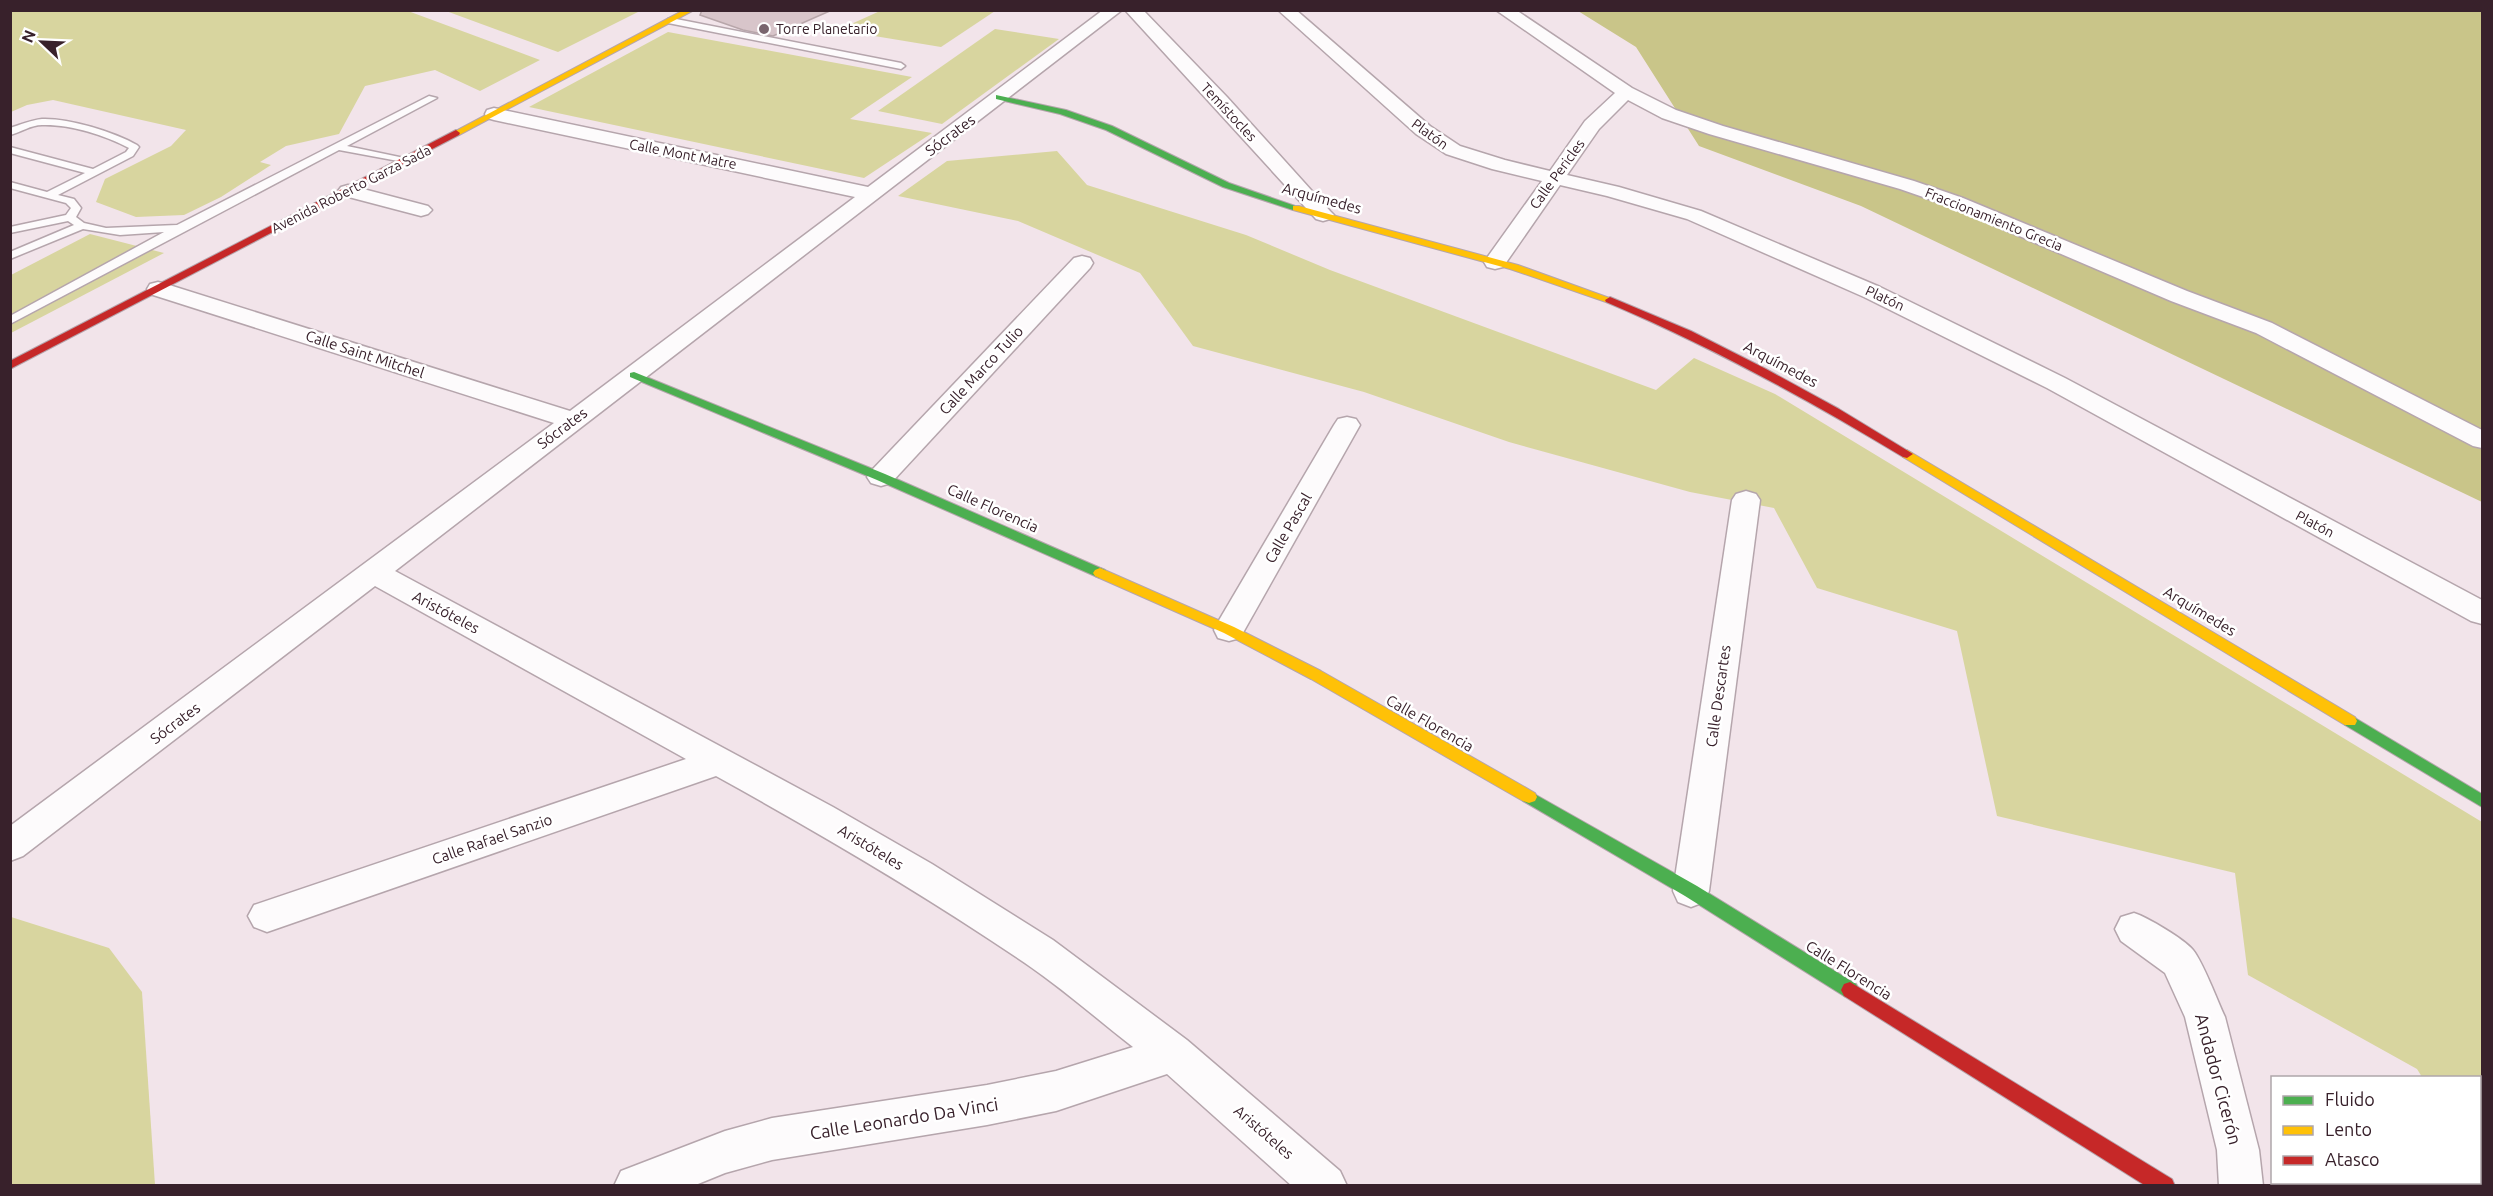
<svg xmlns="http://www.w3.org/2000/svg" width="2493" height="1196" font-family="Ubuntu,sans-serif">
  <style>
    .green { fill: #d8d59f }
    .forest { fill: #c9c589 }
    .building { fill: #d8c5ca; stroke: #b8a6aa; stroke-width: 1.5 }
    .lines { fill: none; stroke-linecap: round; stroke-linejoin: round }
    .lane-casing { stroke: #b5a5ac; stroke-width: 3 }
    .street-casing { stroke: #b5a5ac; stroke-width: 3 }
    .fast-casing { stroke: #b5a5ac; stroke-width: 2 }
    .slow-casing { stroke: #b5a5ac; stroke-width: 2 }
    .jam-casing { stroke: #b5a5ac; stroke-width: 2 }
    .lane { fill: #fdfbfc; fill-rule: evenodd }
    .street { fill: #fdfbfc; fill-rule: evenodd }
    .fast { fill: #4caf50; fill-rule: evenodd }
    .slow { fill: #ffc107; fill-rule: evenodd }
    .jam { fill: #c62828; fill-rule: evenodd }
    .poi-dot { fill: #79656e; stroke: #fff; stroke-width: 2 }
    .labels { text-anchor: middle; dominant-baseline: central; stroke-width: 5; stroke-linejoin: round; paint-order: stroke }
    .far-poi-label { font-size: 14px; fill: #38212b; stroke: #fff; text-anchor: start }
    .far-street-label { font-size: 14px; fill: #38212b; stroke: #fff }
    .street-label { font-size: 15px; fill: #38212b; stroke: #fff }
    .near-street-label { font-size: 18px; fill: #38212b; stroke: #fff }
  </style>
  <rect width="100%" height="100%" fill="#f2e4ea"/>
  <!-- green -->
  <g class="green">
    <path d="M 11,10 L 408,11 L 540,60 L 480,91 L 435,70 L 365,86 L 339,134 L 286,146 L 260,162 L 271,165 L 221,197 L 184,215 L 136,217 L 96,202 L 105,179 L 171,146 L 186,130 L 53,100 L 27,105 L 11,112 Z"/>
    <path d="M 446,11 L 640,11 L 558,52 Z"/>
    <path d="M 880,11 L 880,10 L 995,11 L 941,47 L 838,30 Z"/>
    <path d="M 995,29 L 1059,39 L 942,124 L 878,111 Z"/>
    <path d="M 668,32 L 912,77 L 850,119 L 932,133 L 864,178 L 529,107 Z"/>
    <path d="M 1057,151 L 1087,185 L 1246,235 L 1330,270 L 1656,390 L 1694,358 L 1775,394 L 2482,822 L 2482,1183 L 2480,1178 L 2480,1078 L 2422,1077 L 2417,1069 L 2248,975 L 2235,873 L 1997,816 L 1957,631 L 1817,588 L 1774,508 L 1690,492 L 1509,442 L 1364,392 L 1193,346 L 1140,273 L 1018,221 L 898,196 L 947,161 Z"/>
    <path d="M 90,234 L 164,253 L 11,333 L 11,275 Z"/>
    <path d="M 11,917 L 109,948 L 142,992 L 155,1185 L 11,1185 Z"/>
  </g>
  <!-- forest -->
  <path class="forest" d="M 1578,11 L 2482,11 L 2482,502 L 1861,206 L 1699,146 L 1636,47 Z"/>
  <!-- building -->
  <path class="building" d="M 702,10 L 832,10 L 773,36 L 743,30 L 700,15 Z"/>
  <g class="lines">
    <!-- lane casing -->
    <g class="lane-casing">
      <g id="lane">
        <path d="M 671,18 L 901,63 L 905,66 L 901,69 L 668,23 L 668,19 Z"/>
        <path d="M 429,96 L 437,98 L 347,146 L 409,159 L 409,163 L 339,150 L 10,324 L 10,316 L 164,232 L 120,235 L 83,229 L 10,259 L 10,252 L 74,225 L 68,221 L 10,233 L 10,227 L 66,215 L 71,208 L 66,203 L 10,188 L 10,182 L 47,192 L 85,173 L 10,153 L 10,147 L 93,169 L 126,152 L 129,148 C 105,135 69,124 42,125 C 31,125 21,132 10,135 L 10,128 C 20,125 31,120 42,119 C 69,118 114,132 137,145 L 139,147 L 133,156 L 58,195 L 74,199 L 81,208 L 76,217 L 84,223 L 106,228 L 177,225 Z"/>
      </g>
    </g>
    <!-- street casing -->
    <g class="street-casing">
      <g id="street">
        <path d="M 1103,10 L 1122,10 L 395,571 L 833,807 L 932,864 L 1053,940 L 1187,1040 L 1340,1171 L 1347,1186 L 1292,1186 L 1167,1074 L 1056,1111 L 987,1125 L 772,1160 L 725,1173 L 693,1186 L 614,1186 L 621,1171 L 725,1131 L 772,1118 L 987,1085 L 1056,1071 L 1133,1047 C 1097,1019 1062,988 1025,963 C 925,895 821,834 716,776 L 267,932 L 254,927 L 248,916 L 254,905 L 686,759 L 375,586 L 23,856 L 10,861 L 10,826 L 554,423 L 150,294 L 147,289 L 150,284 L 158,282 L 166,284 L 570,411 L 855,197 L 494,120 L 487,118 L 485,114 L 487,110 L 494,108 L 868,187 Z"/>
        <path d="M 1125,10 L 1143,10 L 1227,97 L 1330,211 L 1334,215 L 1330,219 L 1323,221 L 1316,219 Z"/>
        <path d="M 1278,10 L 1296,10 L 1430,126 L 1460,146 L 1505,160 L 1550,171 L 1585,121 L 1615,93 L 1496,10 L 1516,10 L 1632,88 L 1676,110 L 1723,126 L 1914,181 L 1963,198 L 2187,291 L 2272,323 L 2482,430 L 2482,448 L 2473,446 L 2256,333 L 2171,301 L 1949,206 L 1900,189 L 1709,134 L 1662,118 L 1628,100 L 1599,129 L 1567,175 L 1619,187 L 1701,211 L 1880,287 L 2065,378 L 2482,600 L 2482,624 L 2471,621 L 2047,388 L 1864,297 L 1687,219 L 1607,196 L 1560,185 L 1503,267 L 1495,269 L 1487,267 L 1484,262 L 1542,181 L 1492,169 L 1446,154 L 1416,134 Z"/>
        <path d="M 348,185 L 428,206 L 432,210 L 428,214 L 421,216 L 341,195 L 338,191 L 341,187 Z"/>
        <path d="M 1082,256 L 1090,258 L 1093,263 L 1090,268 L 891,483 L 881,486 L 871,483 L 867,477 L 871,471 L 1074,258 Z"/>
        <path d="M 1347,417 L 1356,419 L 1360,425 L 1240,638 L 1229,641 L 1218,638 L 1214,630 L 1218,622 L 1334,425 L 1338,419 Z"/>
        <path d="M 1746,491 L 1756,494 L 1760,500 L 1709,891 L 1704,902 L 1691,907 L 1678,902 L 1673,891 L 1732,500 L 1736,494 Z"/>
        <path d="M 2134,913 C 2147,917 2184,939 2193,950 C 2203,962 2217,1000 2225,1017 L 2259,1150 L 2263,1186 L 2219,1186 L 2217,1150 L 2185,1017 L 2165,973 L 2121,941 L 2115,929 L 2121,917 Z"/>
      </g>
    </g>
    <!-- fast casing -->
    <g class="fast-casing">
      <g id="fast">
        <path d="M 996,95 L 1066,110 L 1112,126 L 1229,183 L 1301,208 L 1293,210 L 1223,187 L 1106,130 L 1060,114 L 996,99 Z"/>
        <path d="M 634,372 L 885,474 L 1105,570 L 1107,573 L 1100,578 L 1095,576 L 877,480 L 630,377 L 630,373 Z"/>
        <path d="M 2350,715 L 2482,794 L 2482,807 L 2345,725 L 2343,721 L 2345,717 Z"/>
        <path d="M 1529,791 L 1697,886 L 1856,984 L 1859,990 L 1856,996 L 1850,998 L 1844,996 L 1685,896 L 1523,801 L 1521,797 L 1523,793 Z"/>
      </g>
    </g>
    <!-- slow casing -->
    <g class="slow-casing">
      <g id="slow">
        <path d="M 684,10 L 694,10 L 459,135 L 452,133 Z"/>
        <path d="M 1293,206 L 1299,206 L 1518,265 L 1615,300 L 1614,302 L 1606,302 L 1510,269 L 1293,210 Z"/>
        <path d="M 1907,450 L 2355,717 L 2357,721 L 2355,725 L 2345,725 L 1903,457 L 1901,454 L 1903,451 Z"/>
        <path d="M 1100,568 L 1234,627 L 1321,671 L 1535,793 L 1537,797 L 1535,801 L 1529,803 L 1523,801 L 1311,679 L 1224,633 L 1095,576 L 1093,573 L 1095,570 Z"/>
      </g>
    </g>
    <!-- jam casing -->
    <g class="jam-casing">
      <g id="jam">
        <path d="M 456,130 L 460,133 L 459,135 L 10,369 L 10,361 Z"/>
        <path d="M 1610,297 L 1691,331 L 1766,369 L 1839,409 L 1913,454 L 1907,458 L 1903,457 C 1807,399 1710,346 1606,302 L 1605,300 Z"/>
        <path d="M 1850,982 L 2172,1179 L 2175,1186 L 2146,1186 L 1844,996 L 1841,990 L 1844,984 Z"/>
      </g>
    </g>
    <!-- lane -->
    <use href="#lane" class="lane"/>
    <!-- street -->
    <use href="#street" class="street"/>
    <!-- fast -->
    <use href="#fast" class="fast"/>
    <!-- slow -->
    <use href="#slow" class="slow"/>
    <!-- jam -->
    <use href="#jam" class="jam"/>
  </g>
  <!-- markers -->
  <circle class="poi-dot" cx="764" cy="29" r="6"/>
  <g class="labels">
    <!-- far-poi labels -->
    <g class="far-poi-label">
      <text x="776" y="29">Torre Planetario</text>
    </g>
    <!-- far-street labels -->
    <g class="far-street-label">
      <text transform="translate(1229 112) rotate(47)">Temístocles</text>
      <text transform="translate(1430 134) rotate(36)">Platón</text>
      <text transform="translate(683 154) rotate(11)">Calle Mont Matre</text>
      <text transform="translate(1557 174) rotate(-54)">Calle Pericles</text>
      <text transform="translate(351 189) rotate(-27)">Avenida Roberto Garza Sada</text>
      <text transform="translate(1994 219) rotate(22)">Fraccionamiento Grecia</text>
      <text transform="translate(1885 298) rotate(25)">Platón</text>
      <text transform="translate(2315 524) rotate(28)">Platón</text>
    </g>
    <!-- street labels -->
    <g class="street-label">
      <text transform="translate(950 135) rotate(-37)">Sócrates</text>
      <text transform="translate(1322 198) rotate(15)">Arquímedes</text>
      <text transform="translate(365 354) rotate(18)">Calle Saint Mitchel</text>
      <text transform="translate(1781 364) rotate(28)">Arquímedes</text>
      <text transform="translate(981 370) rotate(-47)">Calle Marco Tulio</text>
      <text transform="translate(562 428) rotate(-37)">Sócrates</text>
      <text transform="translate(993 508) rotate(24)">Calle Florencia</text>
      <text transform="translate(1288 528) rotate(-60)">Calle Pascal</text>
      <text transform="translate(2200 611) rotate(31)">Arquímedes</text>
      <text transform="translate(446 612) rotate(28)">Aristóteles</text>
      <text transform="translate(1718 696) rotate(-82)">Calle Descartes</text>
      <text transform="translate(175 723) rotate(-37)">Sócrates</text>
      <text transform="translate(1430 723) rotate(30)">Calle Florencia</text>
      <text transform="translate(492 839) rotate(-19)">Calle Rafael Sanzio</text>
      <text transform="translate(871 847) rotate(31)">Aristóteles</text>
      <text transform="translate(1849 970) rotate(32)">Calle Florencia</text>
      <text transform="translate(1264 1132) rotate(41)">Aristóteles</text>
    </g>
    <!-- near-street labels -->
    <g class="near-street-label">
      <text transform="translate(2219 1079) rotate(75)">Andador Cicerón</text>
      <text transform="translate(904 1118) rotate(-9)">Calle Leonardo Da Vinci</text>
    </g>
  </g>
  <!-- border -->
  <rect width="2493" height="1196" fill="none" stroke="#38212b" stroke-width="24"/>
  <!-- legend -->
  <rect x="2271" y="1076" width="210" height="108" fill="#ffffff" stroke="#afa6aa" stroke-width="1.5"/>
  <rect x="2283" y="1096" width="30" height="9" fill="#4caf50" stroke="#afa6aa" stroke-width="1.5"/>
  <text x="2325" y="1106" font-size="18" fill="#38212b">Fluido</text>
  <rect x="2283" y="1126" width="30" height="9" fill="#ffc107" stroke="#afa6aa" stroke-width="1.5"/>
  <text x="2325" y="1136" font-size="18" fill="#38212b">Lento</text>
  <rect x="2283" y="1156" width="30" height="9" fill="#c62828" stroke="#afa6aa" stroke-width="1.5"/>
  <text x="2325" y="1166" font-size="18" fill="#38212b">Atasco</text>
  <!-- north arrow -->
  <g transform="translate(42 42) rotate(293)" stroke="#ffffff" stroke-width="4.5" paint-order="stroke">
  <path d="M0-4.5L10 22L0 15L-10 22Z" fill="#38212b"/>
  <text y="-9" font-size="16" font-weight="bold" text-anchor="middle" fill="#38212b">N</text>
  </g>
</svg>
